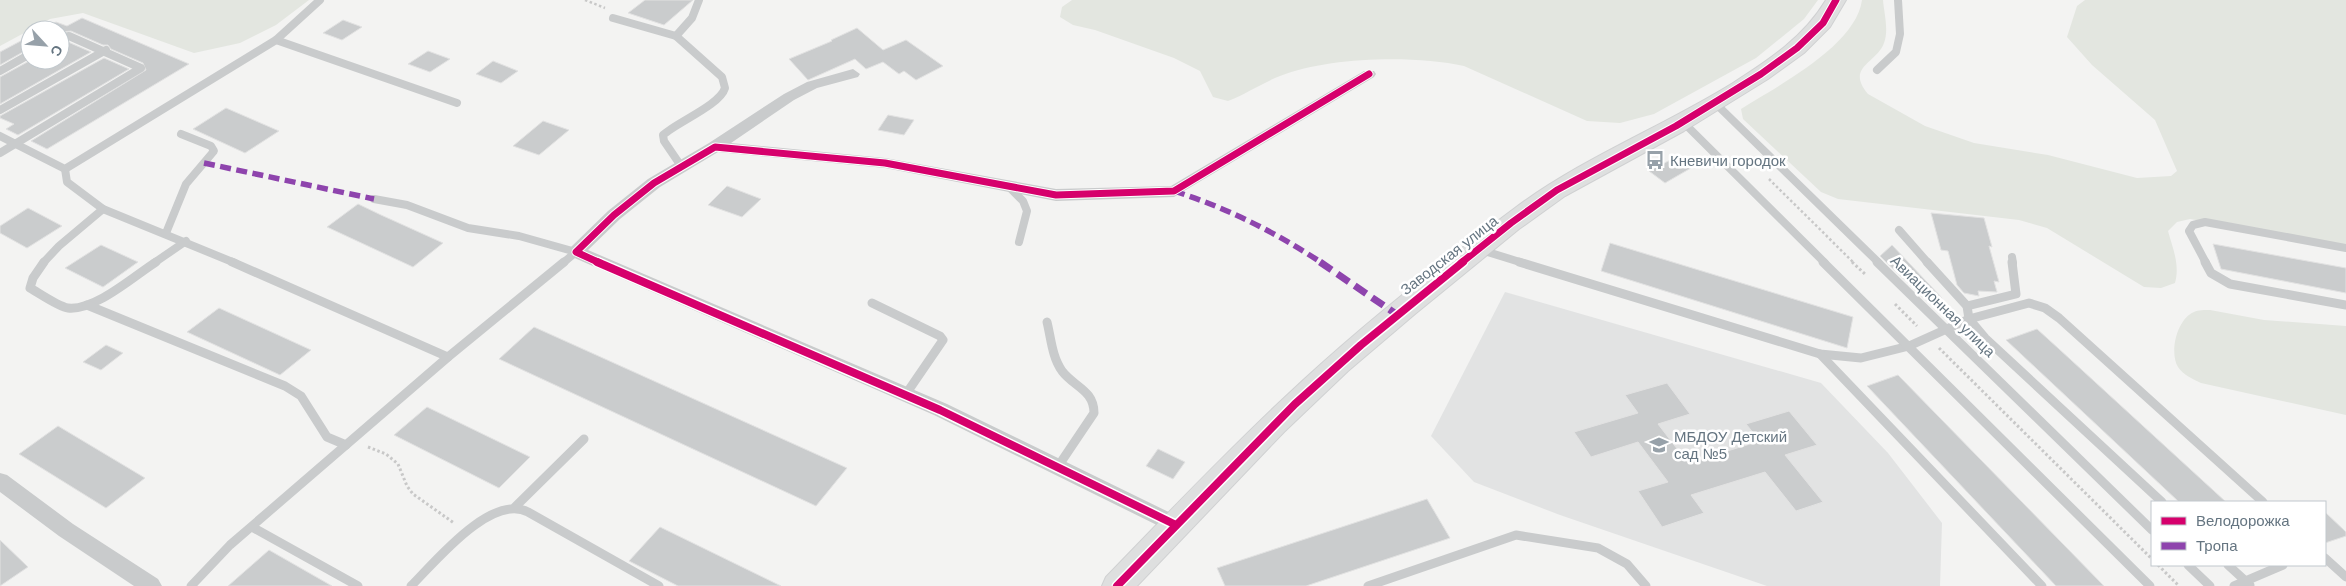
<svg xmlns="http://www.w3.org/2000/svg" width="2346" height="586" font-family="Helvetica,sans-serif">
  <style>
    .built { fill: #e2e3e3 }
    .green { fill: #e3e6e0 }
    .building { fill: #cacccd; stroke: #e2e2e2 }
    .lines { fill: none; stroke-linecap: round; stroke-linejoin: round }
    .secondary-casing { stroke: #d0d1d2; stroke-width: 2 }
    .path-far1 { stroke: #c8c8c8; stroke-width: 2.5; stroke-dasharray: 2.5 2.5; stroke-linecap: butt }
    .path { stroke: #c8c8c8; stroke-width: 3; stroke-dasharray: 2.5 2.5; stroke-linecap: butt }
    .lane-far1 { stroke: #c9cbcc; stroke-width: 8 }
    .lane { stroke: #c9cbcc; stroke-width: 9 }
    .street { fill: #c9cbcc; fill-rule: evenodd }
    .secondary { fill: #dedfdf; fill-rule: evenodd }
    .quiet-far1 { stroke: #8e44ad; stroke-width: 5.5; stroke-dasharray: 11 5.5; stroke-linecap: butt }
    .quiet { stroke: #8e44ad; stroke-width: 7; stroke-dasharray: 14 7; stroke-linecap: butt }
    .cycleway-far1-casing { stroke: #fff; stroke-width: 9 }
    .cycleway-casing { stroke: #fff; stroke-width: 11 }
    .cycleway-far1 { stroke: #d6006c; stroke-width: 7 }
    .cycleway { stroke: #d6006c; stroke-width: 8 }
    .labels { text-anchor: middle; dominant-baseline: central; stroke-width: 5; stroke-linejoin: round; paint-order: stroke }
    .poi-label { font-size: 15px; fill: #657581; stroke: #fff; text-anchor: start }
    .street-label { font-size: 15px; fill: #657581; stroke: #fff }
  </style>
  <rect width="100%" height="100%" fill="#f3f3f2"/>
  <!-- built -->
  <path class="built" d="M 1505,292 L 1821,383 L 1888,453 L 1942,523 L 1940,586 L 1767,586 L 1560,515 L 1474,482 L 1431,436 Z"/>
  <!-- green -->
  <g class="green">
    <path d="M 0,0 L 309,0 L 276,25 L 240,43 L 194,53 L 83,13 L 50,19 L 0,46 Z"/>
    <path d="M 1072,0 L 1818,0 L 1804,19 L 1756,58 L 1654,114 L 1620,123 L 1587,121 L 1464,66 C 1414,55 1328,57 1280,76 C 1262,83 1246,94 1228,101 L 1213,97 L 1200,71 L 1174,58 L 1095,30 L 1073,25 L 1060,17 L 1062,7 Z"/>
    <path d="M 1862,0 L 1883,0 C 1884,13 1889,30 1884,43 C 1877,63 1845,67 1868,94 L 1925,126 L 1974,143 L 2048,155 L 2137,178 L 2171,176 L 2177,171 L 2155,120 L 2092,65 L 2067,37 L 2077,6 L 2085,0 L 2346,0 L 2346,246 L 2190,219 L 2177,222 L 2168,231 C 2173,249 2180,265 2175,283 L 2161,288 L 2144,287 L 2047,228 L 2019,220 L 1838,199 L 1821,192 L 1743,119 L 1741,109 C 1777,86 1856,46 1862,0 Z"/>
    <path d="M 2210,310 L 2264,320 L 2346,326 L 2346,415 L 2201,383 C 2193,379 2183,375 2178,367 C 2169,352 2177,319 2194,312 C 2198,310 2205,310 2210,310 Z"/>
  </g>
  <!-- building -->
  <g class="building">
    <path d="M 645,0 L 693,0 L 664,25 L 628,13 Z"/>
    <path d="M 82,18 L 189,64 L 47,149 L 31,141 L 146,70 L 143,63 L 111,49 L 108,45 L 103,45 L 71,31 L 60,32 L 60,30 L 40,30 L 56,22 L 67,26 Z"/>
    <path d="M 343,20 L 362,27 L 342,40 L 323,33 Z"/>
    <path d="M 857,28 L 883,50 L 906,40 L 943,66 L 916,80 L 904,71 L 899,74 L 883,62 L 866,69 L 855,59 L 808,80 L 789,59 L 832,41 L 831,40 Z"/>
    <path d="M 30,36 L 30,48 L 0,65 L 0,52 Z"/>
    <path d="M 68,42 L 91,52 L 0,104 L 0,77 L 31,60 L 60,60 L 60,44 Z"/>
    <path d="M 428,51 L 450,59 L 430,72 L 408,64 Z"/>
    <path d="M 104,58 L 129,69 L 18,135 L 6,129 L 14,124 L 0,118 L 0,116 Z"/>
    <path d="M 493,61 L 518,71 L 501,83 L 476,74 Z"/>
    <path d="M 226,108 L 279,131 L 245,153 L 193,129 Z"/>
    <path d="M 888,115 L 914,120 L 904,135 L 878,130 Z"/>
    <path d="M 543,121 L 569,130 L 539,155 L 513,146 Z"/>
    <path d="M 1676,157 L 1691,168 L 1665,183 L 1649,171 Z"/>
    <path d="M 727,186 L 761,199 L 742,217 L 708,205 Z"/>
    <path d="M 358,204 L 381,215 L 443,243 L 413,267 L 327,227 Z"/>
    <path d="M 28,208 L 62,226 L 27,248 L 0,233 L 0,226 Z"/>
    <path d="M 1931,213 L 1984,218 L 1992,247 L 1989,246 L 1999,282 L 1994,281 L 1997,292 L 1978,291 L 1979,296 L 1964,293 L 1957,285 L 1948,251 L 1941,250 Z"/>
    <path d="M 1610,243 L 1853,317 L 1847,348 L 1601,271 Z"/>
    <path d="M 2213,244 L 2346,268 L 2346,293 L 2221,269 Z"/>
    <path d="M 101,245 L 138,262 L 103,287 L 65,268 Z"/>
    <path d="M 1892,245 L 1942,298 L 1927,301 L 1885,261 L 1880,256 Z"/>
    <path d="M 219,308 L 311,350 L 280,375 L 187,332 Z"/>
    <path d="M 534,327 L 847,468 L 816,506 L 499,359 Z"/>
    <path d="M 2037,329 L 2059,349 L 2226,502 L 2179,502 L 2006,340 Z"/>
    <path d="M 106,345 L 123,353 L 101,370 L 83,362 Z"/>
    <path d="M 1898,375 L 2104,586 L 2056,586 L 1867,386 Z"/>
    <path d="M 1667,383 L 1690,414 L 1658,424 L 1688,463 L 1760,441 L 1746,424 L 1789,411 L 1817,445 L 1785,455 L 1823,502 L 1796,511 L 1765,472 L 1691,495 L 1704,513 L 1662,527 L 1638,491 L 1668,482 L 1638,442 L 1591,457 L 1574,432 L 1638,413 L 1625,395 Z"/>
    <path d="M 427,407 L 530,457 L 499,488 L 394,435 Z"/>
    <path d="M 58,426 L 145,478 L 106,508 L 19,454 Z"/>
    <path d="M 1158,449 L 1185,462 L 1173,479 L 1146,466 Z"/>
    <path d="M 1427,499 L 1450,538 L 1306,586 L 1225,586 L 1217,568 Z"/>
    <path d="M 2325,512 L 2346,532 L 2346,536 L 2325,543 Z"/>
    <path d="M 660,527 L 781,586 L 678,586 L 629,561 Z"/>
    <path d="M 0,540 L 28,567 L 0,586 Z"/>
    <path d="M 269,550 L 332,586 L 228,586 Z"/>
  </g>
  <g class="lines">
    <!-- secondary casing -->
    <g class="secondary-casing">
      <path id="secondary" d="M 1826,0 L 1846,0 L 1830,27 L 1804,53 L 1768,79 L 1684,131 L 1565,196 L 1519,229 L 1415,314 L 1348,371 L 1284,432 L 1137,586 L 1102,586 L 1106,577 C 1165,516 1223,455 1284,398 C 1356,330 1435,267 1515,208 C 1582,158 1662,127 1733,83 C 1769,60 1804,37 1826,0 Z"/>
    </g>
    <!-- path-far1 -->
    <g class="path-far1">
      <path d="M 585,0 L 605,8"/>
      <path d="M 1769,179 L 1854,263"/>
    </g>
    <!-- path -->
    <g class="path">
      <path d="M 1852,262 L 1866,275"/>
      <path d="M 1895,304 L 1917,326"/>
      <path d="M 1939,348 L 2152,559"/>
      <path d="M 368,447 L 386,454 L 398,464 L 407,486 L 413,494 L 454,523"/>
      <path d="M 2158,565 L 2179,586"/>
    </g>
    <!-- lane-far1 -->
    <g class="lane-far1">
      <path d="M 613,18 L 676,36"/>
      <path d="M 276,40 L 457,103"/>
      <path d="M 1877,70 L 1896,52 L 1900,34 L 1898,0"/>
      <path d="M 0,71 L 30,54"/>
      <path d="M 1715,103 L 1879,263"/>
      <path d="M 0,110 L 106,50"/>
      <path d="M 1683,122 L 1825,263"/>
      <path d="M 0,136 L 65,169 L 276,40 L 320,0"/>
      <path d="M 0,153 L 141,68 L 69,36 L 60,38"/>
      <path d="M 681,166 L 664,141 L 663,135 C 677,122 720,105 725,88 L 722,77 L 676,36 L 692,18 L 699,0"/>
      <path d="M 65,169 L 67,182 L 103,209 L 235,263"/>
      <path d="M 1008,186 L 1023,201 L 1027,211 L 1019,242"/>
      <path d="M 374,199 L 407,205 L 468,228 L 519,236 L 576,252"/>
      <path d="M 1899,230 L 1928,263"/>
      <path d="M 166,233 L 186,184 L 214,151 L 211,146 L 181,134"/>
      <path d="M 1478,249 L 1523,263"/>
      <path d="M 2012,257 L 2013,263"/>
      <path d="M 43,263 L 59,246 L 103,209"/>
      <path d="M 154,263 L 186,241"/>
      <path d="M 563,263 L 576,252"/>
      <path d="M 2206,263 L 2189,231 L 2193,225 L 2205,222 L 2346,248"/>
    </g>
    <!-- lane -->
    <g class="lane">
      <path d="M 44,262 L 33,278 L 30,288 C 39,293 59,307 68,308 C 95,311 134,276 156,262"/>
      <path d="M 232,262 L 448,357 L 564,262"/>
      <path d="M 1519,262 L 1820,354 L 1861,358 L 1909,346 L 1969,319 L 2029,303 L 2045,308 L 2059,318 L 2263,502"/>
      <path d="M 1823,262 L 2150,586"/>
      <path d="M 1877,262 L 2152,530"/>
      <path d="M 1927,262 L 1967,306 L 1969,319 L 1985,338 L 2162,502"/>
      <path d="M 2205,262 L 2211,273 L 2230,284 L 2346,305"/>
      <path d="M 872,303 L 940,336 L 943,340 L 906,394"/>
      <path d="M 87,305 L 285,386 L 301,396 L 327,437 L 346,445"/>
      <path d="M 1967,306 L 2016,294 L 2012,262"/>
      <path d="M 1047,322 C 1051,338 1052,357 1062,371 C 1074,387 1094,390 1094,413 L 1059,465"/>
      <path d="M 1820,354 L 2042,586"/>
      <path d="M 515,507 L 584,439"/>
      <path d="M 252,527 L 358,586"/>
      <path d="M 2325,558 L 2346,577"/>
      <path d="M 2188,565 L 2210,586"/>
      <path d="M 2228,565 L 2250,585"/>
      <path d="M 191,586 L 230,545 L 448,357"/>
      <path d="M 411,586 C 435,562 491,493 528,512 L 659,586"/>
      <path d="M 1368,586 L 1516,535 L 1598,548 L 1627,564 L 1646,586"/>
      <path d="M 2234,586 L 2283,565"/>
    </g>
    <!-- street -->
    <g class="street">
      <path d="M 853,69 L 860,74 L 858,77 L 817,88 L 794,100 L 731,143 L 885,158 L 1056,189 L 1171,186 L 1364,71 L 1374,71 L 1376,74 L 1374,77 L 1174,197 L 1056,201 L 885,168 L 718,152 L 660,187 L 620,219 L 588,250 L 947,404 L 1183,519 L 1186,525 L 1183,531 L 1176,534 L 1169,531 L 934,415 L 570,256 L 568,252 L 570,248 L 608,211 L 648,179 L 709,143 L 784,94 L 807,82 Z"/>
      <path d="M 0,473 L 7,475 L 73,524 L 158,579 L 162,586 L 134,586 L 59,536 L 0,492 Z"/>
    </g>
    <!-- secondary -->
    <use href="#secondary" class="secondary"/>
    <!-- quiet-far1 -->
    <g class="quiet-far1">
      <path d="M 204,163 L 374,199"/>
      <path d="M 1174,191 C 1227,208 1275,232 1322,263"/>
    </g>
    <!-- quiet -->
    <path class="quiet" d="M 1320,262 L 1396,314"/>
    <!-- cycleway-far1 casing -->
    <g class="cycleway-far1-casing">
      <g id="cycleway-far1">
        <path d="M 600,263 L 576,252 L 614,215 L 654,183 L 715,147 L 885,163 L 1056,195 L 1174,191 L 1369,74"/>
        <path d="M 1461,263 L 1511,223 L 1557,190 L 1676,126 L 1761,74 L 1797,48 L 1823,23 L 1836,0"/>
      </g>
    </g>
    <!-- cycleway casing -->
    <g class="cycleway-casing">
      <g id="cycleway">
        <path d="M 597,262 L 940,410 L 1176,525"/>
        <path d="M 1117,586 L 1295,404 L 1361,345 L 1463,262"/>
      </g>
    </g>
    <!-- cycleway-far1 -->
    <use href="#cycleway-far1" class="cycleway-far1"/>
    <!-- cycleway -->
    <use href="#cycleway" class="cycleway"/>
  </g>
  <!-- icons -->
  <defs>
    <g id="bus-bare" transform="scale(1.5)"><path d="M-5-6H5V4H4V6H2V4H-2V6H-4V4H-5ZM-3.5-4V0h7V-4ZM-3.5 1.2v1.5H-2V1.2ZM2 1.2v1.5H3.5V1.2Z" fill="#97a1a9" stroke="#fff" stroke-width="2.5" paint-order="stroke"/></g>
    <g id="school-bare" transform="scale(1.5)"><path d="M0-5L7-2L0 1L-7-2ZM-4 1L0 2.5L4 1V4Q0 6-4 4Z" fill="#97a1a9" stroke="#fff" stroke-width="2.5" paint-order="stroke"/></g>
  </defs>
  <g fill-rule="evenodd">
    <use href="#bus-bare" x="1655" y="160"/>
    <use href="#school-bare" x="1659" y="445"/>
  </g>
  <g class="labels">
    <!-- poi labels -->
    <g class="poi-label">
      <text x="1670" y="160">Кневичи городок</text>
      <text x="1674" y="436">МБДОУ Детский<tspan x="1674" dy="17">сад №5</tspan></text>
    </g>
    <!-- street labels -->
    <g class="street-label">
      <text transform="translate(1449 255) rotate(-38)">Заводская улица</text>
      <text transform="translate(1943 306) rotate(44)">Авиационная улица</text>
    </g>
  </g>
  <!-- legend -->
  <rect x="2151" y="501" width="175" height="65" fill="#ffffff" stroke="#c1c8cd"/>
  <rect x="2161" y="517" width="25" height="8" fill="#d6006c" stroke="#c1c8cd"/>
  <text x="2196" y="526" font-size="15" fill="#657581">Велодорожка</text>
  <rect x="2161" y="542" width="25" height="8" fill="#8e44ad" stroke="#c1c8cd"/>
  <text x="2196" y="551" font-size="15" fill="#657581">Тропа</text>
  <!-- north arrow -->
  <g transform="translate(45 45) rotate(116)"><circle r="24" fill="#ffffff" stroke="#c1c8cd"/>
  <path d="M0-4L9 19L0 12L-9 19Z" fill="#97a1a9"/>
  <text y="-8" font-size="14" font-weight="bold" text-anchor="middle" fill="#657581">С</text>
  </g>
</svg>
